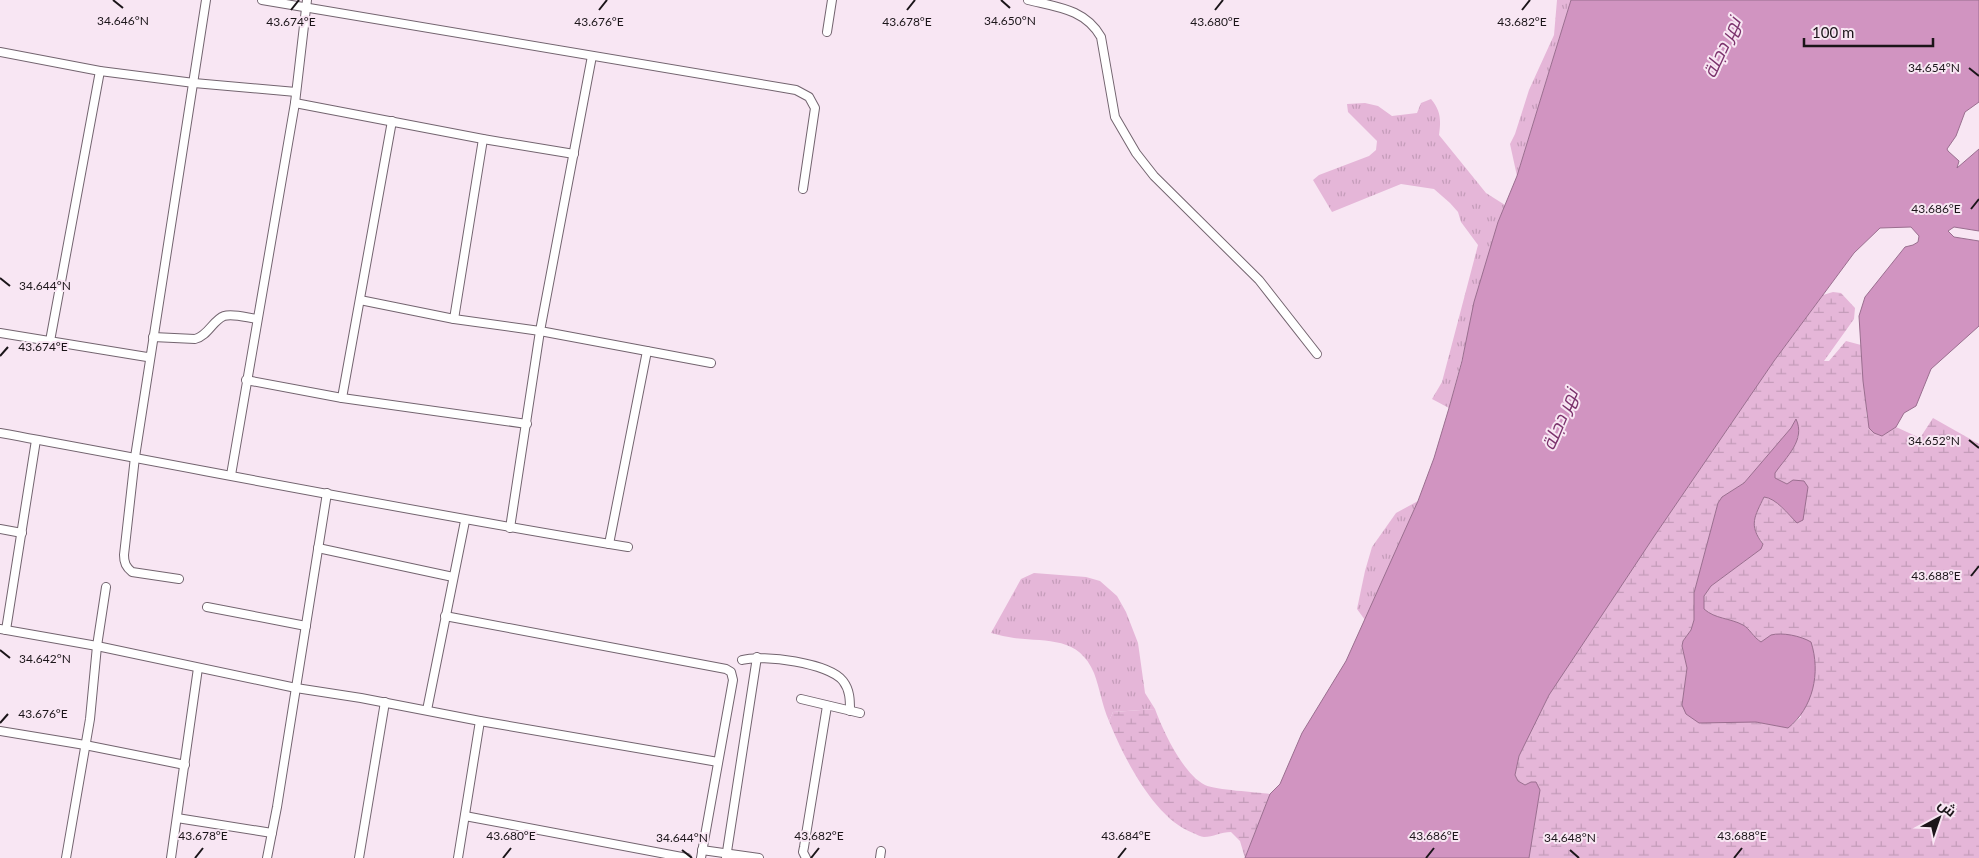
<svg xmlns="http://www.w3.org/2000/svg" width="1979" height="858" font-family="Lato,Cairo,sans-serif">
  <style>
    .grass { fill: url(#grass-tufts) }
    .wetland { fill: url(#wetland-marsh); fill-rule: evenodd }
    .water { fill: #d194c1; stroke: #9a6e8f }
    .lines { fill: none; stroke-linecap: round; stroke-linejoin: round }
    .minor-casing { stroke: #73646f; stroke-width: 10 }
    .minor { stroke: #fff; stroke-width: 8 }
    .ticks { fill: none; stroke: #1b1519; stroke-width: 2 }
    .labels { text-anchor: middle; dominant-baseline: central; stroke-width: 4; stroke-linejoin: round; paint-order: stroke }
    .water-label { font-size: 19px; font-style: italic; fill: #7b326c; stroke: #f8e6f3 }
    .ticks-label { font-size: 12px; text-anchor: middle; fill: #1b1519; stroke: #f8e6f3; stroke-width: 4; stroke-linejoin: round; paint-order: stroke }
  </style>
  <defs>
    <pattern id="grass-tufts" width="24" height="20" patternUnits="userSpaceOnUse" patternTransform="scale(1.25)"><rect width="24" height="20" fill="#e5b6d8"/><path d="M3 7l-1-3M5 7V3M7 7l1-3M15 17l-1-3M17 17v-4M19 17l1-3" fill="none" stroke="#c49cb9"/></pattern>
    <pattern id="wetland-marsh" width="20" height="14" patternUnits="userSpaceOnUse" patternTransform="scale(1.25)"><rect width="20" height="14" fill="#e5b6d8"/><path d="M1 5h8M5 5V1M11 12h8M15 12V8" fill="none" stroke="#c49cb9"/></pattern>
  </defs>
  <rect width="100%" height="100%" fill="#f8e6f3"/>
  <!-- grass -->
  <g class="grass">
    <path d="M 1557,0 L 1571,0 L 1517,176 L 1510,144 L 1515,134 L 1529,90 L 1554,35 Z"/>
    <path d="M 1431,99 C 1441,111 1441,120 1439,135 L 1486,193 L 1505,205 L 1498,222 L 1449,408 L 1432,399 L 1442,382 L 1478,245 L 1461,222 L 1458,212 L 1450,203 L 1434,189 L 1401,184 L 1332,212 L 1313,180 L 1319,175 L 1369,156 L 1376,150 L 1377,141 L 1348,112 L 1347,104 L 1365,103 L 1378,106 L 1392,116 L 1417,113 L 1421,103 Z"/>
    <path d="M 1418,501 L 1365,620 L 1357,609 L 1365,571 L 1372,547 L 1396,513 Z"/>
    <path d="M 1034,573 L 1086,577 L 1100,581 L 1117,596 L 1126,612 L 1138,643 L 1145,693 L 1155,709 L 1113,712 L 1109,721 C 1102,705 1100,689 1094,673 C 1079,636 1046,642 1014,638 C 1007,637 999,635 991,633 L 1021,579 Z"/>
  </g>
  <!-- wetland -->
  <g class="wetland">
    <path d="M 1833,292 L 1841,293 L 1855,308 L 1854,319 L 1824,361 L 1829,361 L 1846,341 L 1861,345 L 1867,419 L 1882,436 L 1896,427 L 1920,438 L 1933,418 L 1979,444 L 1979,858 L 1529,858 L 1540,790 L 1531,782 L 1525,785 L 1518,781 L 1515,775 L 1519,756 L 1549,695 L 1655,535 L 1774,361 L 1823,295 ZM 1796,420 L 1799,436 L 1775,473 L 1775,478 L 1787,484 L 1797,522 C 1788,514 1776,498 1764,497 C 1755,516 1748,525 1763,543 L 1761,549 L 1711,586 L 1704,596 L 1704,609 C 1714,618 1728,618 1740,624 C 1750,628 1753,637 1761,642 L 1772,635 L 1801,717 L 1788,728 L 1756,722 L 1704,719 L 1682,705 L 1687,668 L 1682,646 L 1683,641 L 1691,630 L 1694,620 L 1694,593 L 1718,503 L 1722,497 L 1744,483 L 1791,428 Z"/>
    <path d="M 1155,709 C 1163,731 1183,774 1205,785 C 1216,790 1256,792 1270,794 L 1245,858 L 1240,841 L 1231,832 C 1221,832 1213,837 1204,837 C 1201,837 1196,834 1193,833 C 1154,818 1124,758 1109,721 L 1113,712 Z"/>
  </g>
  <!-- water -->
  <g class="water">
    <path d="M 1571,0 L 1979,0 L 1979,102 L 1965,112 L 1956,136 L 1947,149 L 1948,151 L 1959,161 L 1957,168 L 1979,149 L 1979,231 L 1954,227 L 1948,231 L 1954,237 L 1979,241 L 1979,326 L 1931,369 L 1916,406 L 1904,413 L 1896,427 L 1882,436 L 1874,433 L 1869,428 L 1863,381 L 1859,316 L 1865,297 L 1905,247 L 1913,245 L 1918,242 L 1919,236 L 1911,227 L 1880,228 L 1854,253 L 1774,361 L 1655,535 L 1549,695 L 1519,756 L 1515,775 L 1518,781 L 1525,785 L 1531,782 L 1536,782 L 1540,790 L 1529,858 L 1245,858 L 1270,794 L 1280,784 L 1302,733 L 1346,661 L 1418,501 L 1434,458 L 1449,408 L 1462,361 L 1474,302 L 1498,222 L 1517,176 Z"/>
    <path d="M 1796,419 C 1806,440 1786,457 1775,473 L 1775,478 L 1787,484 L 1793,480 L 1804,481 L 1808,487 L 1803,520 L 1797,523 C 1788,514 1776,498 1764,497 C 1755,516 1748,525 1763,544 L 1761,549 L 1711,586 L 1704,596 L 1704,609 C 1715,619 1730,618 1743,625 C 1750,629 1753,637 1761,642 C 1764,640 1768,637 1771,635 C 1782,632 1801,636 1811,642 C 1821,673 1813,708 1788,728 L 1756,722 L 1699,723 L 1686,714 L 1682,705 L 1687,668 L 1682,646 L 1683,641 L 1691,630 L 1694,620 L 1694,593 L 1718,503 L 1722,497 L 1744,483 L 1791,428 Z"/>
  </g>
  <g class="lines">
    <!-- minor casing -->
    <g class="minor-casing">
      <g id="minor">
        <path d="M 262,0 L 796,90 L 809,97 L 815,108 L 803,189"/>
        <path d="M 1028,0 C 1057,7 1085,9 1101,37 L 1115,117 L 1136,153 L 1154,176 L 1259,280 L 1317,354"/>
        <path d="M 827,32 L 832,0"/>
        <path d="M 0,52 L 100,71 L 194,83 L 296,92"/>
        <path d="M 295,103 L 483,139 L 574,154"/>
        <path d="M 360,300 L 454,319 L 540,331 L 711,363"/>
        <path d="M 454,319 L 483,139"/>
        <path d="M 0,333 L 147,357 L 150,356"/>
        <path d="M 153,337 L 195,339 C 208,336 213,320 224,316 C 233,313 248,318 257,319"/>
        <path d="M 50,341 L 100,71"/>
        <path d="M 246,380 L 342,398 L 527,424"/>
        <path d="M 342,398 L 392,121"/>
        <path d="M 0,433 C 209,471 418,513 628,547"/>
        <path d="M 231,475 L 295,103 L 307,0"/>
        <path d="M 510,528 L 540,331 L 592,56"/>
        <path d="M 0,529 L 22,533"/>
        <path d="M 609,544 L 647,351"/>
        <path d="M 318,548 L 453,577"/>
        <path d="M 179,579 L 132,572 C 126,567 124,563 124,555 L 135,457 L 206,0"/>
        <path d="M 207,607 L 306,626"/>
        <path d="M 445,616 L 726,669 L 731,672 L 733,680 L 701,858"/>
        <path d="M 0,629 L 97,646 L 296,688 L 361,698 L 480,721 L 718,762"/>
        <path d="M 6,630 L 36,440"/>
        <path d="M 742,660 C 763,654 829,663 843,681 C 850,690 850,700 850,711"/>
        <path d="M 801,699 L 860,713"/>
        <path d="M 427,710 L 465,521"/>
        <path d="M 0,731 L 85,745 L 185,765"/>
        <path d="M 465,816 L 687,858"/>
        <path d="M 177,818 L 272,833"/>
        <path d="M 702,850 L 759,858"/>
        <path d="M 66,858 L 90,719 L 97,646 L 106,587"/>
        <path d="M 171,858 L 198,668"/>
        <path d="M 267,858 L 277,807 L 327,493"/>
        <path d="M 359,858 L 385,702"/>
        <path d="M 458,858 L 480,721"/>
        <path d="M 726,858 L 757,657"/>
        <path d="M 806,858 L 803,852 L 804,847 L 827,706"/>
        <path d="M 880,858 L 881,851"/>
      </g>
    </g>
    <!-- minor -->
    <use href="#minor" class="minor"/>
  </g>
  <!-- ticks -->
  <path class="ticks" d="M 113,0 L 123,8M 1001,0 L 1010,8M 291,10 L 299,0M 599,10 L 607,0M 907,10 L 915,0M 1215,10 L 1223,0M 1522,10 L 1530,0M 1969,68 L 1979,76M 1971,209 L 1979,199M 0,278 L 10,286M 0,356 L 8,347M 1969,440 L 1979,448M 1971,576 L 1979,566M 0,650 L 10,658M 0,723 L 8,714M 682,850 L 692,858M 1570,850 L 1579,858M 195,858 L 203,848M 503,858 L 511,848M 811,858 L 819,848M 1118,858 L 1126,848M 1426,858 L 1434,848M 1734,858 L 1742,848"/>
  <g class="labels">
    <!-- water labels -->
    <g class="water-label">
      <text transform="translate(1721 47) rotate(-65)">نهر دجلة</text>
      <text transform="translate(1559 419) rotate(-67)">نهر دجلة</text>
    </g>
  </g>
  <g class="ticks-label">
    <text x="123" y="25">34.646°N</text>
    <text x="1010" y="25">34.650°N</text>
    <text x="291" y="26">43.674°E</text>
    <text x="599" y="26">43.676°E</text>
    <text x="907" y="26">43.678°E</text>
    <text x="1215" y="26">43.680°E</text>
    <text x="1522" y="26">43.682°E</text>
    <text x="1934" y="72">34.654°N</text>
    <text x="1936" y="213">43.686°E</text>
    <text x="45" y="290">34.644°N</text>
    <text x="43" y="351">43.674°E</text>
    <text x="1934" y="445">34.652°N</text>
    <text x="1936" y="580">43.688°E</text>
    <text x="45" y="663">34.642°N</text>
    <text x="43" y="718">43.676°E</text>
    <text x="203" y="840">43.678°E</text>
    <text x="511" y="840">43.680°E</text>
    <text x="819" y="840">43.682°E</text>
    <text x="1126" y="840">43.684°E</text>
    <text x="1434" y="840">43.686°E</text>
    <text x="1742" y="840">43.688°E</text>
    <text x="682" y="842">34.644°N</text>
    <text x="1570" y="842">34.648°N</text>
  </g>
  <!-- north arrow -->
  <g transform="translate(1939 818) rotate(40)" stroke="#f8e6f3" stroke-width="4" paint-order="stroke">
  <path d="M0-4L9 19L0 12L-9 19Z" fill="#1b1519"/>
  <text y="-8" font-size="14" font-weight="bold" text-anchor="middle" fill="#1b1519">ش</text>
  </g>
  <!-- scale -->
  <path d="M1804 38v8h129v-8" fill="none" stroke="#1b1519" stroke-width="2.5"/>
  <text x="1812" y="38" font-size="15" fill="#1b1519" stroke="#f8e6f3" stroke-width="4" paint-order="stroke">100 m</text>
</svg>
